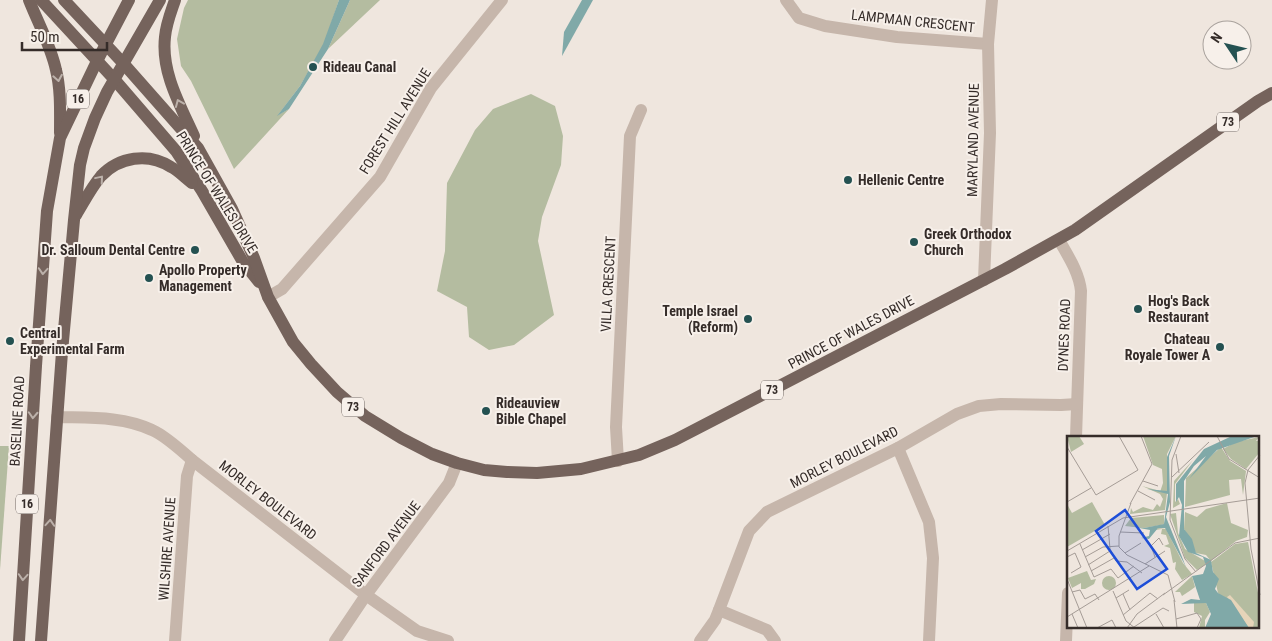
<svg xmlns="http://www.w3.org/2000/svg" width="1272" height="641" font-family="'Roboto Condensed',sans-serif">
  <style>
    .green { fill: #b4bca0 }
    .water { fill: #80a9a8 }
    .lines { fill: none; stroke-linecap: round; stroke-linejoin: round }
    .minor { stroke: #c6b6ab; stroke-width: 12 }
    .major { stroke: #75635c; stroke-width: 12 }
    .oneway { stroke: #bcb1aa }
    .poi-dot { fill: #245151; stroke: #f7f0ea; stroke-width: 2 }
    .labels { text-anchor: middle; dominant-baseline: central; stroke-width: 4; stroke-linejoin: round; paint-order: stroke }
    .shield { fill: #f7f0ea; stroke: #6f6763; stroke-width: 1 }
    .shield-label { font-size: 12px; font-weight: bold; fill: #352c29 }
    .street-label { font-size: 14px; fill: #352c29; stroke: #f7f0ea }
    .poi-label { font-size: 14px; font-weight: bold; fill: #352c29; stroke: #f7f0ea; text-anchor: start }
    .inset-road { fill: none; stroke: #a59c96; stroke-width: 1 }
    .view { fill: #1d4ed8; fill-opacity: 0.15; stroke: #1d4ed8; stroke-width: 2.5 }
    .inset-edge { fill: none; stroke: #352c29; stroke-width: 2.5 }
  </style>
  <rect width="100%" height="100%" fill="#efe6de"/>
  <!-- green -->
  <g class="green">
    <path d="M 188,0 L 339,0 L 324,44 L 300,86 L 278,115 L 289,109 L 234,169 L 191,81 L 181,66 L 177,39 L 184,8 Z"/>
    <path d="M 350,0 L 380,0 L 328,49 Z"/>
    <path d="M 531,94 L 555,106 L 563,136 L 561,165 L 542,217 L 538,241 L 554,315 L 514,345 L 489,350 L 469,337 L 467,307 L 437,291 L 445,251 L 447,183 L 475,130 L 493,109 Z"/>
    <path d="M 0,446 L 9,446 L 0,570 Z"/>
  </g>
  <!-- water -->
  <g class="water">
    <path d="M 339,0 L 350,0 L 328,49 L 289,109 L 277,116 L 300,86 L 323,44 Z"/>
    <path d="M 582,0 L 593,0 L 562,56 L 564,32 Z"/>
  </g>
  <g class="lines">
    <!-- minor -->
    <g class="minor">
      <path d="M 786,0 L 799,18 L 825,26 L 897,37 L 988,44"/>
      <path d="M 1059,240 C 1068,256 1079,272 1081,291 L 1076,437"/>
      <path d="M 984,280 L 990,133 L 988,44 L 992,0"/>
      <path d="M 268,297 L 282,289 L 380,177 L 431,88 L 502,0"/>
      <path d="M 57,417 C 88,418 123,416 152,430 C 164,435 182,451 192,460 L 366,595 L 417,631 L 448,641"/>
      <path d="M 898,448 L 929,522 L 933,558 L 929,641"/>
      <path d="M 618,461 L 616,427 L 630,136 L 641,110"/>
      <path d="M 719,610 L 767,630 L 775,641"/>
      <path d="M 175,641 L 187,476 L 192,460"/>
      <path d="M 335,641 L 366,595 L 449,483 L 457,463"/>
      <path d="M 700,641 L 715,620 L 719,610 L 749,531 L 767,512 L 898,448 L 957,414 L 979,406 L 1001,404 L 1061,405 L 1077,404"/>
      <path d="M 1066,641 L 1068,593"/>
    </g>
    <!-- major -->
    <g class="major">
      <path d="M 29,0 C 38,23 51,46 56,70 C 61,90 60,112 60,133"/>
      <path d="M 41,0 L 114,79 L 176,151 L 202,191 L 243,262 L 259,282"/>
      <path d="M 64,0 L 123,63 L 198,148 L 232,209 L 254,258 L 268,297 L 293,342 L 311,364 L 337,392 L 365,416 L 401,438 L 432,454 L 457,463 L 484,470 L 507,472 L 537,473 L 581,469 L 639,455 L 675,440 L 1005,269 L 1075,230 L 1258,101 L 1272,93"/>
      <path d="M 175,0 C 171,12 166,24 165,37 C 161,72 180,105 194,136"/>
      <path d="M 76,215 C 84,202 91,188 101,176 C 119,157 148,152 171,167 C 179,171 185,178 192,183"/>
      <path d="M 19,641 L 36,366 L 47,211 L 60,138 L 97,61 L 129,0"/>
      <path d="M 41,641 L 62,352 L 74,220 L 80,165 L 84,148 L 95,118 L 107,92 L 160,0"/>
    </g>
  </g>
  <!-- one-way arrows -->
  <defs><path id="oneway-chevron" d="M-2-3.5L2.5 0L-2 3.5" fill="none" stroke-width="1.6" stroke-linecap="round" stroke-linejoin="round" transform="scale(1.25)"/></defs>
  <g class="oneway">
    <use href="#oneway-chevron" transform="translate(58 78) rotate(80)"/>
    <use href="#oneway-chevron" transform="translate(179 103) rotate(-113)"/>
    <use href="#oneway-chevron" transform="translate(100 179) rotate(-50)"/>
    <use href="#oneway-chevron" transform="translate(43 271) rotate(94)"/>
    <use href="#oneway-chevron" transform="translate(33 415) rotate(93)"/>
    <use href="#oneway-chevron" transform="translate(50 523) rotate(-86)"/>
    <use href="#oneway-chevron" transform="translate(23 577) rotate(94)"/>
  </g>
  <!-- markers -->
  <g class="poi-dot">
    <circle cx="313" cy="67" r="5"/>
    <circle cx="848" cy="180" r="5"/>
    <circle cx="914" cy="242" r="5"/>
    <circle cx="195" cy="250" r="5"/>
    <circle cx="149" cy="278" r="5"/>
    <circle cx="1138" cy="309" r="5"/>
    <circle cx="748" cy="319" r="5"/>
    <circle cx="10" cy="341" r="5"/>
    <circle cx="1220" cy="347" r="5"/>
    <circle cx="486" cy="411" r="5"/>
  </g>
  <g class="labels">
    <!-- shield labels -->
    <g class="shield">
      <rect x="67" y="89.5" width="22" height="19" rx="4"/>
      <rect x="1217" y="112.5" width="22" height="19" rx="4"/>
      <rect x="761" y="380.5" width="22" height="19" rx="4"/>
      <rect x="342" y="397.5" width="22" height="19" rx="4"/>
      <rect x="16" y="494.5" width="22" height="19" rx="4"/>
    </g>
    <g class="shield-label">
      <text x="78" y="99">16</text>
      <text x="1228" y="122">73</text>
      <text x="772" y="390">73</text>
      <text x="353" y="407">73</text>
      <text x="27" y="504">16</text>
    </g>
    <!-- street labels -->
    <g class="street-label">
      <text transform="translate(913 21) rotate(6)">LAMPMAN CRESCENT</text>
      <text transform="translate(395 121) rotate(-58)">FOREST HILL AVENUE</text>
      <text transform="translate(973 140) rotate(-89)">MARYLAND AVENUE</text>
      <text transform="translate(217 192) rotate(58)">PRINCE OF WALES DRIVE</text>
      <text transform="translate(608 284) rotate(-87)">VILLA CRESCENT</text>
      <text transform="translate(851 332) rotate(-28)">PRINCE OF WALES DRIVE</text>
      <text transform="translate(1064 335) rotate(-88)">DYNES ROAD</text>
      <text transform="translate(17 421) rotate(-87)">BASELINE ROAD</text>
      <text transform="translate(844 457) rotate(-27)">MORLEY BOULEVARD</text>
      <text transform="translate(268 500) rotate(38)">MORLEY BOULEVARD</text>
      <text transform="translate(386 544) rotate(-53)">SANFORD AVENUE</text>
      <text transform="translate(167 549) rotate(-86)">WILSHIRE AVENUE</text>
    </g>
    <!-- poi labels -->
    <g class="poi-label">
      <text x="323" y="67">Rideau Canal</text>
      <text x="858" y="180">Hellenic Centre</text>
      <text x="924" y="234">Greek Orthodox<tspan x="924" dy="16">Church</tspan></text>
      <text x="185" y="250" text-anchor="end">Dr. Salloum Dental Centre</text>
      <text x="159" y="270">Apollo Property<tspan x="159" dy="16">Management</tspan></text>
      <text x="1148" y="301">Hog's Back<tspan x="1148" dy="16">Restaurant</tspan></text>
      <text x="738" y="311" text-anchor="end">Temple Israel<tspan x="738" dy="16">(Reform)</tspan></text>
      <text x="20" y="333">Central<tspan x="20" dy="16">Experimental Farm</tspan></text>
      <text x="1210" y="339" text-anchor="end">Chateau<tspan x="1210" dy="16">Royale Tower A</tspan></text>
      <text x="496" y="403">Rideauview<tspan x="496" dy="16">Bible Chapel</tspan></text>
    </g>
  </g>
  <!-- overview -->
  <g transform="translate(1067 436)">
    <rect width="192" height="192" fill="#efe6de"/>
    <path d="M 0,0 L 12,0 L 17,8 L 4,16 ZM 76,0 L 109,0 L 100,18 L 100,55 L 93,56 L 96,47 L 95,33 L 86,29 ZM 192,1 L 189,5 L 192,5 L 192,17 L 179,33 L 164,23 L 156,13 L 169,6 ZM 154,11 L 163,25 L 179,35 L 176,59 L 174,43 L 162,44 L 163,59 L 118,71 L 119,42 ZM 126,24 L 108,48 L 108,66 L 111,63 L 113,68 L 106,72 L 107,45 ZM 75,50 L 100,57 L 98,74 L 63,78 L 64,72 L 66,76 L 76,71 L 86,74 L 90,68 L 93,71 L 96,63 L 93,58 ZM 25,66 L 38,89 L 0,111 L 0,68 L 5,77 ZM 160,67 L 164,87 L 181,94 L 180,101 L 169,105 L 144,125 L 139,119 L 129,117 L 121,105 L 126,116 L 123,115 L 118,104 L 118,96 L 125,107 L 117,93 L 118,76 L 130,81 L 139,73 ZM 109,77 L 111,97 L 118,113 L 138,125 L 138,129 L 130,134 L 118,122 L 103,78 ZM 97,79 L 97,88 L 94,89 L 77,92 L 58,90 L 64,82 ZM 91,92 L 99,93 L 116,127 L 125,138 L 115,144 L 108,133 L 109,126 L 106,127 L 103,112 L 97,110 L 102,108 L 99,99 L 94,98 L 95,93 L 88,94 ZM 181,106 L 192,162 L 192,192 L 182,192 L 151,157 L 144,126 L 168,108 ZM 20,135 L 24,144 L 29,143 L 27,148 L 18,153 L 14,153 L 14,147 L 5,152 L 1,142 ZM35 147a7 7 0 1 1 14 0a7 7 0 1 1-14 0ZM 125,140 L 128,151 L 124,154 L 115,160 L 113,156 L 108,156 ZM 127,166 L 139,167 L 143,176 L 138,184 L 138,192 L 132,192 L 135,180 L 127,176 Z" fill="#b4bca0"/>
    <path d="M 163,159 L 187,186 L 186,192 L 182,192 L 160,161 Z" fill="#e6d4b9"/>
    <path d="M 109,0 L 102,20 L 103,66 L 99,81 L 119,131 L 98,92 L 91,92 L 82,103 L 74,102 L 82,100 L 83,94 L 62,90 L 77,92 L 97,88 L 101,58 L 80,53 L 100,55 L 100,21 ZM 165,0 L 190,0 L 150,14 L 122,43 L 139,20 L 127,30 L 117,45 L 117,93 L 125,103 L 129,117 L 144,124 L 146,136 L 152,143 L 148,153 L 151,157 L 164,164 L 182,192 L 138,192 L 144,178 L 139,167 L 114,168 L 124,163 L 133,164 L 125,140 L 136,138 L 139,130 L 136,121 L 121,116 L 112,100 L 115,69 L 112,61 L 109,66 L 109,48 L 137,13 Z" fill="#80a9a8"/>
    <path class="inset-road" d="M 114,0 L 105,24 L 103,84 L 118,123 L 129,136M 150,0 L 162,23 L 193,42M 0,11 L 29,59 L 71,34 L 52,0M 109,18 L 112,37M 193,19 L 181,34 L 178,47 L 184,113 L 193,159M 105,41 L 142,6M 76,45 L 91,50M 71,55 L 88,64M 0,66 L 24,52M 64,67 L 52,100 L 52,111 L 60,119 L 101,139 L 108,166M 63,68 L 85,28 L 74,0M 41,90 L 43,113 L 49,125 L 60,126 L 75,137M 53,96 L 77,97M 13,108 L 27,141 L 44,133 L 51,142 L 67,130M 15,114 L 43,98M 0,115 L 56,82 L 193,62M 58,117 L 74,107M 0,121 L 8,117 L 14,131 L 4,137M 18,121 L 36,111 L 52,110M 88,121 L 84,110 L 92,102 L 96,109M 78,128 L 98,115M 21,129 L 43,115M 24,135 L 47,122M 0,143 L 20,192M 46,155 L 59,185 L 68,192M 5,156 L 13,154 L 18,163 L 28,158 L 32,164M 56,158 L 63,174M 96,159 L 168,107 L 193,102M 49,162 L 62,154M 107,164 L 110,192M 5,178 L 11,192M 89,178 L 97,192M 56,179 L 83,157 L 91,163M 0,181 L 82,130M 109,183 L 130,177 L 134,183 L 130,192M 67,191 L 96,172 L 102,175M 30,192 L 45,184 L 49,192M 60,192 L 70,178 L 98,157"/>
    <path class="view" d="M 58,74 L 100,133 L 70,153 L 29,95 Z"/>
    <rect width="192" height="192" class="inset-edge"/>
  </g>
  <!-- north arrow -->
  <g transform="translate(1227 45) rotate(305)"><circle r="24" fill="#f7f0ea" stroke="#a9a29d"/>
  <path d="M0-4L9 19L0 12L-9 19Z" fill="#245151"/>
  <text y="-8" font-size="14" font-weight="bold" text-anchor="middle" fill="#352c29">N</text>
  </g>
  <!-- scale -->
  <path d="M22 42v8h85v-8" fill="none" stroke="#352c29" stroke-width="2.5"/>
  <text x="30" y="42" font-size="15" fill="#352c29" stroke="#f7f0ea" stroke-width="4" paint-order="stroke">50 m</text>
</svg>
